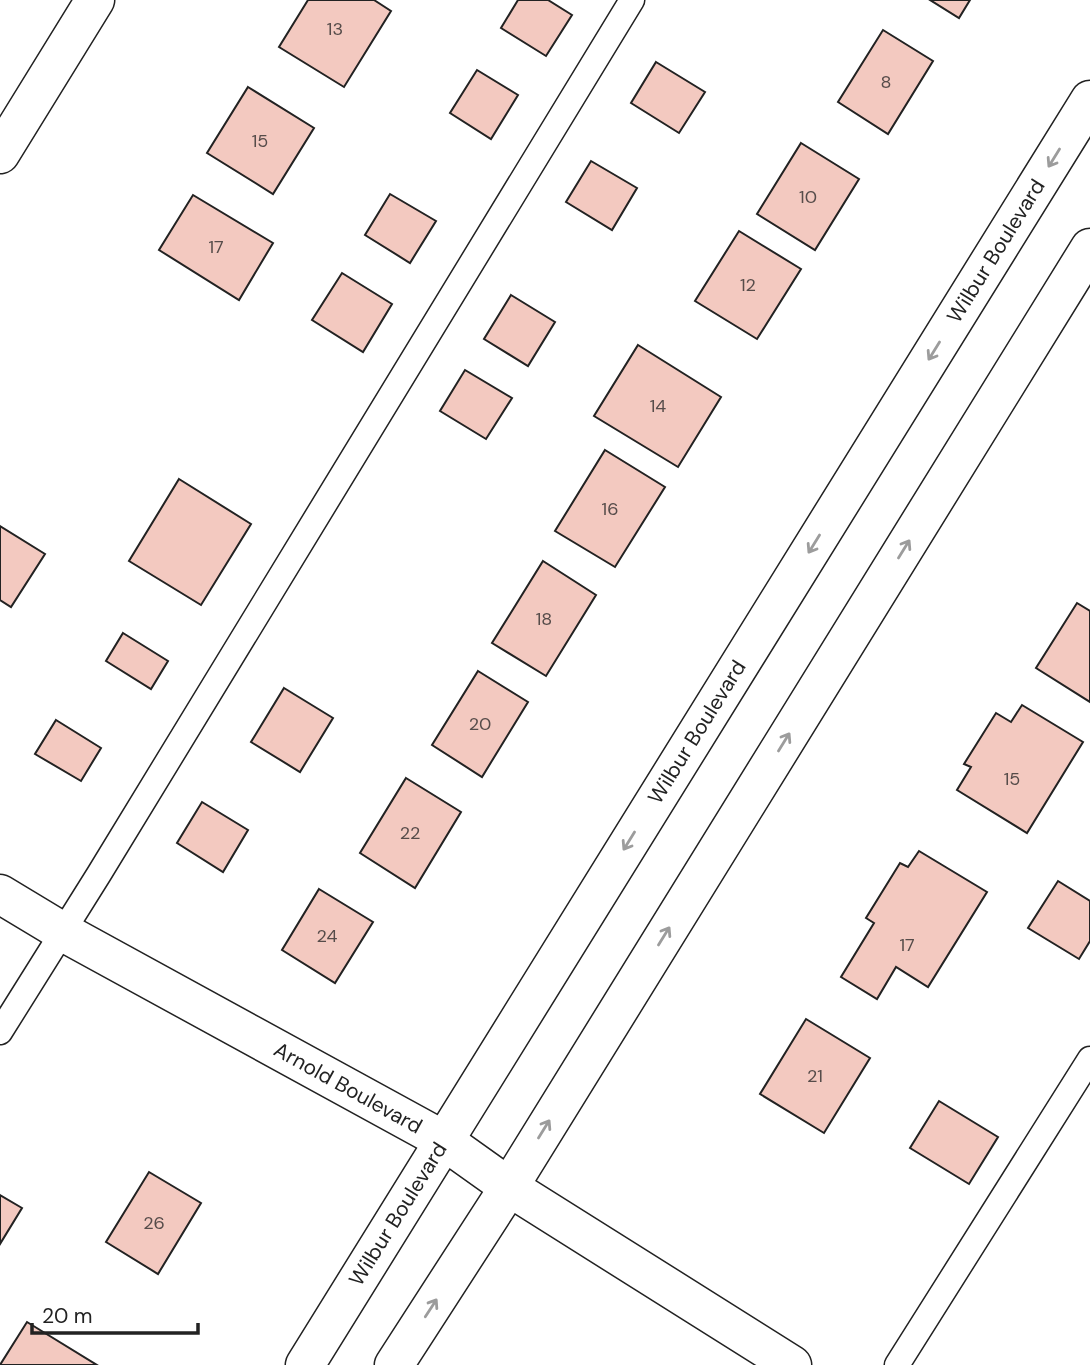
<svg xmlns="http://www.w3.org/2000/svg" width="1090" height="1365" font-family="'DM Sans',sans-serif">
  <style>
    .building { fill: #f3c9c0; stroke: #222; stroke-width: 2 }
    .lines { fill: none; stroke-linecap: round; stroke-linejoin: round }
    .service-casing { stroke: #222; stroke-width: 27 }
    .minor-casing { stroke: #222; stroke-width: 41 }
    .tertiary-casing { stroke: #222; stroke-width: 41 }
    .service { stroke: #fff; stroke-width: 24 }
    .minor { stroke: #fff; stroke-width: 38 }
    .tertiary { stroke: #fff; stroke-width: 38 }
    .oneway { stroke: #9c9c9c }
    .labels { text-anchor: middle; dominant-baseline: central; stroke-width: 5; stroke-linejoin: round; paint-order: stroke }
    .number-label { font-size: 18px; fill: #564c4a }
    .street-label { font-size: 21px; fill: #222; stroke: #fff }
  </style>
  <rect width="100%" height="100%" fill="#fff"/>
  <!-- building -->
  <g class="building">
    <path d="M 308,0 L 374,0 L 391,11 L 344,87 L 279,47 Z"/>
    <path d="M 518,0 L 548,0 L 572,15 L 546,56 L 501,28 Z"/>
    <path d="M 930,0 L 970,0 L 959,18 Z"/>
    <path d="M 883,30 L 933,61 L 888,134 L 838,102 Z"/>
    <path d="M 656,62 L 705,92 L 679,133 L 631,103 Z"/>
    <path d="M 477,70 L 518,95 L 491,139 L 450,113 Z"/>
    <path d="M 248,87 L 314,128 L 273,194 L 207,153 Z"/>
    <path d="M 801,143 L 859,179 L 815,250 L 757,214 Z"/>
    <path d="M 591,161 L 637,188 L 612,230 L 566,202 Z"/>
    <path d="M 390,194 L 436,221 L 410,263 L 365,235 Z"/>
    <path d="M 193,195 L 273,243 L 239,300 L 159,250 Z"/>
    <path d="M 739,231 L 801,269 L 757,339 L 695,301 Z"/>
    <path d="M 342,273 L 392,304 L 363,352 L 312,320 Z"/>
    <path d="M 511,295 L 555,322 L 528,366 L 484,339 Z"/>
    <path d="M 638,345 L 721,397 L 678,467 L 594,416 Z"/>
    <path d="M 465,370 L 512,398 L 486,439 L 440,411 Z"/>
    <path d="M 605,450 L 665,487 L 615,567 L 555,531 Z"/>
    <path d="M 179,479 L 251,524 L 201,605 L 129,561 Z"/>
    <path d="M 0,526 L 45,554 L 11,607 L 0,600 Z"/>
    <path d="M 543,561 L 596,595 L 546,676 L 492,643 Z"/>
    <path d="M 1077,603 L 1090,611 L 1090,702 L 1036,668 Z"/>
    <path d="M 123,633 L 168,661 L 151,689 L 106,661 Z"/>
    <path d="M 478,671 L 528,702 L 482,777 L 432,745 Z"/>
    <path d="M 284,688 L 333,718 L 300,772 L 251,742 Z"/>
    <path d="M 1022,705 L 1083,742 L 1027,833 L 957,790 L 971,767 L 964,764 L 996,713 L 1011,722 Z"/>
    <path d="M 56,720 L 101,748 L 81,781 L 35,754 Z"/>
    <path d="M 406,778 L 461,812 L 415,888 L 360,853 Z"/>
    <path d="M 202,802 L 248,830 L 223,872 L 177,843 Z"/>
    <path d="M 919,851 L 987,892 L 928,987 L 896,967 L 877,999 L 841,977 L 874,923 L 866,918 L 900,863 L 908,867 Z"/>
    <path d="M 1058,881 L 1090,901 L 1090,941 L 1079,959 L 1028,928 Z"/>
    <path d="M 319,889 L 373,922 L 335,983 L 282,950 Z"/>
    <path d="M 806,1019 L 870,1058 L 824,1133 L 760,1094 Z"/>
    <path d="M 939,1101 L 998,1137 L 969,1184 L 910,1148 Z"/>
    <path d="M 149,1172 L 201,1203 L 158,1274 L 106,1242 Z"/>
    <path d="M 0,1195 L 22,1208 L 0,1244 Z"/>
    <path d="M 27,1322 L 97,1365 L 0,1365 Z"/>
  </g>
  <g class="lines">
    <!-- service casing -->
    <g class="service-casing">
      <g id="service">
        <path d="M 0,1032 L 99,874 L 632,0"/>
        <path d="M 897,1365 L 1090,1059"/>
      </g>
    </g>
    <!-- minor casing -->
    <g class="minor-casing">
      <g id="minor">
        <path d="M 0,154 L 95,0"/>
        <path d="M 0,894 L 63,932 L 443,1140 L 509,1187 L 792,1365"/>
      </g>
    </g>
    <!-- tertiary casing -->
    <g class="tertiary-casing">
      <g id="tertiary">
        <path d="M 305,1365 L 1090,100"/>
        <path d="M 394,1365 L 509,1187 L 1090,248"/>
      </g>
    </g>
    <!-- service -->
    <use href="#service" class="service"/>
    <!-- minor -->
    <use href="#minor" class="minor"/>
    <!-- tertiary -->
    <use href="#tertiary" class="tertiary"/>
  </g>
  <!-- one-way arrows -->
  <defs><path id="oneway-shaft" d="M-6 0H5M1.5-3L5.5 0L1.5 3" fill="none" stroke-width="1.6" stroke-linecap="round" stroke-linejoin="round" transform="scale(1.75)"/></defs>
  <g class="oneway">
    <use href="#oneway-shaft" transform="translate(1054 158) rotate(122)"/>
    <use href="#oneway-shaft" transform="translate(934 351) rotate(122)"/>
    <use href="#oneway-shaft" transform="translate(814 544) rotate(122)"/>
    <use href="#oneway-shaft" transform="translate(904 549) rotate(-58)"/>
    <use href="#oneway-shaft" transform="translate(784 742) rotate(-58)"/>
    <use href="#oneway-shaft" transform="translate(629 841) rotate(122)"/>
    <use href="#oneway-shaft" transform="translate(664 936) rotate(-58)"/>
    <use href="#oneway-shaft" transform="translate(544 1129) rotate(-58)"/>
    <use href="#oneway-shaft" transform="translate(431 1308) rotate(-57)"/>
  </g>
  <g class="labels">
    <!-- number labels -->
    <g class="number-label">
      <text x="335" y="29">13</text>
      <text x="886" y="82">8</text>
      <text x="260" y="141">15</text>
      <text x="808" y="197">10</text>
      <text x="216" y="247">17</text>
      <text x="748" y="285">12</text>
      <text x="658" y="406">14</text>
      <text x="610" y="509">16</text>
      <text x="544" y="619">18</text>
      <text x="480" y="724">20</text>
      <text x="1012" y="779">15</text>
      <text x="410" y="833">22</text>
      <text x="327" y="936">24</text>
      <text x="907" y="945">17</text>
      <text x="815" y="1076">21</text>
      <text x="154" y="1223">26</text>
    </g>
    <!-- street labels -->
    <g class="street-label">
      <text transform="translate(996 251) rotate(-58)">Wilbur Boulevard</text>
      <text transform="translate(697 732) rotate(-58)">Wilbur Boulevard</text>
      <text transform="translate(348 1088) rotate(29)">Arnold Boulevard</text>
      <text transform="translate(398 1214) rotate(-58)">Wilbur Boulevard</text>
    </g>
  </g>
  <!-- scale -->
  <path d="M32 1323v10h166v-10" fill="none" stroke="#222222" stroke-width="3.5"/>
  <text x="42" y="1323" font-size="21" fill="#222222" stroke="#ffffff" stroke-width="5" paint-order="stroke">20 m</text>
</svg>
